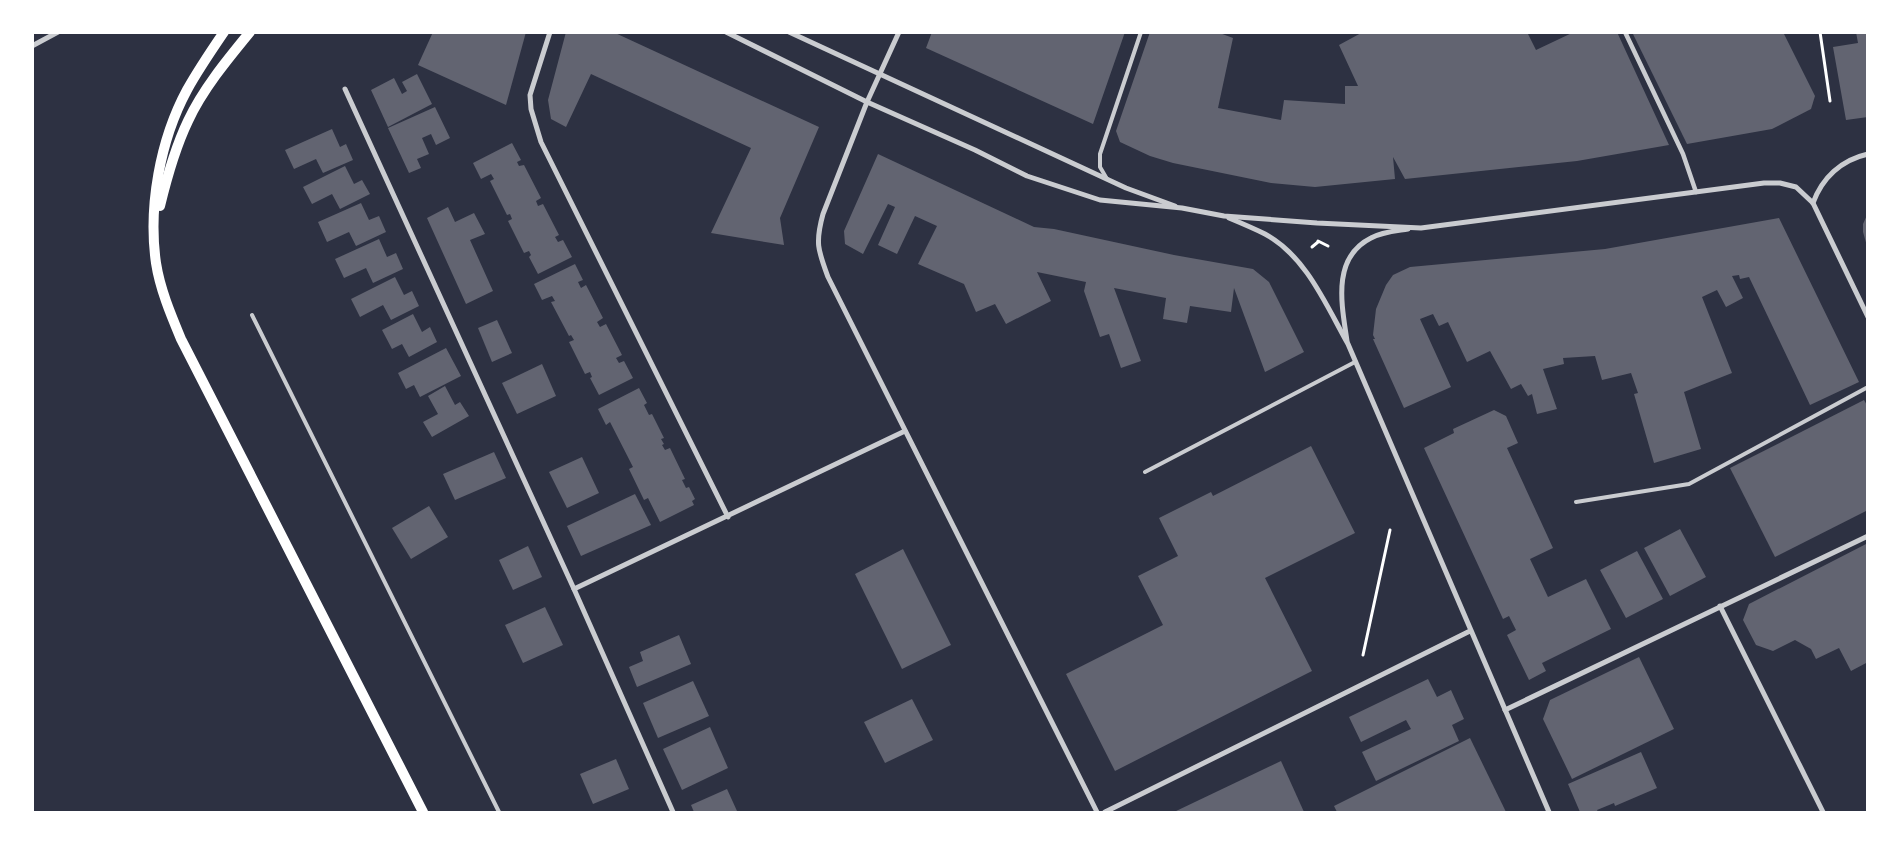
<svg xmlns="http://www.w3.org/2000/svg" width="1900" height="845" font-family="Poppins,sans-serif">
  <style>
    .building { fill: #626471 }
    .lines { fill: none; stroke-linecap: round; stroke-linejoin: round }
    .path { stroke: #fff; stroke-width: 3 }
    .service { stroke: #caccd0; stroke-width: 4 }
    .pedestrian { stroke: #caccd0; stroke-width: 4.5 }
    .minor { stroke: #caccd0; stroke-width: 5 }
    .secondary { stroke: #fff; stroke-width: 10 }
  </style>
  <rect width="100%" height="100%" fill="#2d3142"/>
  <!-- building -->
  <g class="building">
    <path d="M 433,32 L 526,32 L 506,105 L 418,65 Z"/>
    <path d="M 566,32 L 613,32 L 819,127 L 780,218 L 784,245 L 711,233 L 751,148 L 591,74 L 566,127 L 551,119 L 548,100 Z"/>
    <path d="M 932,32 L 1125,32 L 1093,124 L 926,48 Z"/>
    <path d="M 1150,32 L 1217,32 L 1233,38 L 1218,108 L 1281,120 L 1284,100 L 1345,104 L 1345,86 L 1358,86 L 1339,45 L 1363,32 L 1527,32 L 1536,50 L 1574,32 L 1617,32 L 1669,145 L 1577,161 L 1405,179 L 1393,157 L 1395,179 L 1315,187 L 1271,183 L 1173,163 L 1150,156 L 1120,142 L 1116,131 Z"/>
    <path d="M 1632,32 L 1783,32 L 1815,96 L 1811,109 L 1772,129 L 1687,144 Z"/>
    <path d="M 1856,32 L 1868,32 L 1868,117 L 1846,120 L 1833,47 L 1858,43 Z"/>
    <path d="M 417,74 L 432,104 L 388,127 L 371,90 L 394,78 L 402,94 L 407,91 L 402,82 Z"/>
    <path d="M 435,107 L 450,138 L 436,145 L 431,134 L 422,138 L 429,154 L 417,159 L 421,168 L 409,173 L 388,128 Z"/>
    <path d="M 332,129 L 340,147 L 346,144 L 353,160 L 323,173 L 316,159 L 294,169 L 285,150 Z"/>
    <path d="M 512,143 L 521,160 L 517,162 L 519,166 L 524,165 L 541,198 L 536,201 L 538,206 L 543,204 L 559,235 L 555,237 L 558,242 L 563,240 L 572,257 L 538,274 L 529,257 L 531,255 L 529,251 L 524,253 L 508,221 L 512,219 L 510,214 L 507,215 L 490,181 L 494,179 L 491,174 L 481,179 L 473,163 Z"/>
    <path d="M 878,154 L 1034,227 L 1054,229 L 1174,255 L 1253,269 L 1269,282 L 1304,352 L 1265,372 L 1234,288 L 1231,312 L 1190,306 L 1187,323 L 1163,319 L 1166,298 L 1114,288 L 1141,361 L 1121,368 L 1109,334 L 1100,337 L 1084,291 L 1086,282 L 1037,272 L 1051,301 L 1006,324 L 995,304 L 976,312 L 964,284 L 918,264 L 937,226 L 915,216 L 897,254 L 878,245 L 895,207 L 888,204 L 863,254 L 845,244 L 844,231 Z"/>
    <path d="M 345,166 L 354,184 L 362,180 L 370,194 L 340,209 L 332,194 L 312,204 L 303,187 Z"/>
    <path d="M 361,203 L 369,220 L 379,216 L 386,232 L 356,246 L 349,232 L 327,242 L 318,222 Z"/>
    <path d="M 448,207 L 455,222 L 474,213 L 485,234 L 470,240 L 493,291 L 466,304 L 427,218 Z"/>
    <path d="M 1868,213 L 1867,246 L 1863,232 L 1863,224 Z"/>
    <path d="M 1779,218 L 1859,382 L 1810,405 L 1749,277 L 1740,279 L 1739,275 L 1732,276 L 1743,298 L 1726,307 L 1717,290 L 1702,297 L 1732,373 L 1684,392 L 1701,449 L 1654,463 L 1634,394 L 1638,393 L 1631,373 L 1602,380 L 1595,356 L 1563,358 L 1564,364 L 1543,369 L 1557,409 L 1537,414 L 1532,394 L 1528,396 L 1521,384 L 1511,389 L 1490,351 L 1467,362 L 1448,322 L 1439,326 L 1433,314 L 1420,319 L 1451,387 L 1404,408 L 1373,339 L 1375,339 L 1373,335 L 1376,309 L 1386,285 L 1393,275 L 1410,267 L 1605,249 Z"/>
    <path d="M 379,239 L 387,257 L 396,253 L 403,269 L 373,283 L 366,268 L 344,278 L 335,259 Z"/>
    <path d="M 575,264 L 583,280 L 578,282 L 581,288 L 586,285 L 603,318 L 597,322 L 600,327 L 606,324 L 622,355 L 616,358 L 619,363 L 624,361 L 633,378 L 599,395 L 590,378 L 592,377 L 590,372 L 585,374 L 569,342 L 574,340 L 571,335 L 569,336 L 551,302 L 555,301 L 552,296 L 542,300 L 534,284 Z"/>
    <path d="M 395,277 L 404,295 L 412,291 L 419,306 L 391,320 L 383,305 L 360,317 L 351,299 Z"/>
    <path d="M 413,314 L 422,332 L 430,327 L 437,342 L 409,357 L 402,344 L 392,349 L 382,330 Z"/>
    <path d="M 497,320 L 512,353 L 492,362 L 478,328 Z"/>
    <path d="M 446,348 L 461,376 L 420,397 L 414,385 L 406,389 L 398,373 Z"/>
    <path d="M 542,364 L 556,396 L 517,414 L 502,383 Z"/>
    <path d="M 445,386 L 455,405 L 460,402 L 469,416 L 432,437 L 423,422 L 438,414 L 428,396 Z"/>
    <path d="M 639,388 L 647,403 L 644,405 L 649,415 L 652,414 L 664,438 L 661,439 L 664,444 L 662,445 L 665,450 L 670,448 L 685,479 L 682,480 L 686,488 L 689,487 L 695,499 L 692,501 L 694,505 L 660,522 L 648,498 L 644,500 L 629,469 L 633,467 L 610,422 L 606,425 L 598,409 Z"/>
    <path d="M 1864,400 L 1868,407 L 1868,510 L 1775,557 L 1730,468 Z"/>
    <path d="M 1494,410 L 1506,416 L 1518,443 L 1507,448 L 1553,548 L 1530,559 L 1548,597 L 1586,579 L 1611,629 L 1542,663 L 1546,671 L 1529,680 L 1507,635 L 1516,630 L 1509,616 L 1503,619 L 1424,448 L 1454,433 L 1453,429 Z"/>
    <path d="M 1311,446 L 1355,533 L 1265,578 L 1312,671 L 1115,771 L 1066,674 L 1163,625 L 1138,576 L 1178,556 L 1159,518 L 1211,492 L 1213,496 Z"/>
    <path d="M 494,452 L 506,478 L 455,500 L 443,474 Z"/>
    <path d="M 582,457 L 599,493 L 567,508 L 549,472 Z"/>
    <path d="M 635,494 L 651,525 L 581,556 L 567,526 Z"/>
    <path d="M 429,506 L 448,537 L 411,559 L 392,528 Z"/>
    <path d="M 1680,529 L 1706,577 L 1670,596 L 1644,548 Z"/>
    <path d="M 1868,543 L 1868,662 L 1851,671 L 1839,648 L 1816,659 L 1811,649 L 1795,640 L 1773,651 L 1756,645 L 1743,620 L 1749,604 Z"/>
    <path d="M 528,546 L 542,577 L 513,590 L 499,560 Z"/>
    <path d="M 903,549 L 951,645 L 902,669 L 855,574 Z"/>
    <path d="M 1637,551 L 1663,599 L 1626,618 L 1600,570 Z"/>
    <path d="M 545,607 L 563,645 L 523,663 L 505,625 Z"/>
    <path d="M 679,635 L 691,664 L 637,687 L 629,667 L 643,661 L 640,652 Z"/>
    <path d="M 1639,657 L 1674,729 L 1572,779 L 1543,719 L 1550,700 Z"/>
    <path d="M 1428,679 L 1437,697 L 1451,690 L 1464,719 L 1452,725 L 1459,741 L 1376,781 L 1362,752 L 1411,729 L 1406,720 L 1361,742 L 1349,717 Z"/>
    <path d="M 693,681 L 709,716 L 658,738 L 643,703 Z"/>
    <path d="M 912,699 L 933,740 L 885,763 L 864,722 Z"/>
    <path d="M 710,727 L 728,768 L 682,790 L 663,749 Z"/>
    <path d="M 1470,738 L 1506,812 L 1337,812 L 1334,806 Z"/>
    <path d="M 1641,752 L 1657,788 L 1615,806 L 1614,803 L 1597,810 L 1598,812 L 1580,812 L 1568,784 Z"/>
    <path d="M 616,759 L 629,789 L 593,804 L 580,774 Z"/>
    <path d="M 1281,761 L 1304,812 L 1174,812 Z"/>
    <path d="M 727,789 L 737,811 L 694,812 L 691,805 Z"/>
  </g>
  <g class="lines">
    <!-- path -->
    <g class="path">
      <path d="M 1820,32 L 1830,101"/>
      <path d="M 1318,241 L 1328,246"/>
      <path d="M 1312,247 L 1318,242"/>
      <path d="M 1363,655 L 1390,530"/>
    </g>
    <!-- service -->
    <g class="service">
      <path d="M 1107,179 L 1100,167 L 1100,154 L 1141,32"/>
      <path d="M 252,315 L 499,812"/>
      <path d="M 1145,472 L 1355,362"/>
      <path d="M 1576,502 L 1689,484 L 1868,387"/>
    </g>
    <!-- pedestrian -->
    <path class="pedestrian" d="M 1625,32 L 1683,154 L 1696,192"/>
    <!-- minor -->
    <g class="minor">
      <path d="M 550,32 L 530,95 L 531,109 L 541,142 L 728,517"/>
      <path d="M 726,32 L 867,102 L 975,150 L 1027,176 L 1100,200 L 1182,208 L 1224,216 L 1317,223 L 1421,228 L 1764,183 L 1780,183 L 1796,187 L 1813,203 L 1868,317"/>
      <path d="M 789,32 L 1126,188 L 1175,206"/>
      <path d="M 899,32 L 867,102 L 823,214 C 815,243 818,250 828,277 L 1097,812"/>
      <path d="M 32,46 L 58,32"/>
      <path d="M 345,89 L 574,589 L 673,812"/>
      <path d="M 1813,203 C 1822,178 1841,160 1868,154"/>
      <path d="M 1229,218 C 1241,223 1253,228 1265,234 C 1306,256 1326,305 1348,344 L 1549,812"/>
      <path d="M 1347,341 C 1342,306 1331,258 1371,238 C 1382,232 1396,231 1408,229"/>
      <path d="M 574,589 L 905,431"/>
      <path d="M 1720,606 L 1823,812"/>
      <path d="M 1505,710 L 1868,536"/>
      <path d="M 1105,812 L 1470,631"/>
    </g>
    <!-- secondary -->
    <g class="secondary">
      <path d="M 224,32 C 211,51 198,70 187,90 C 160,140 148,207 156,263 C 160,289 171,315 181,339 L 423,812"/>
      <path d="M 160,206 C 167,177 175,148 188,121 C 203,89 227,60 250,32"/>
    </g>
  </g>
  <!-- border -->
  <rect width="1900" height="845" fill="none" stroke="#ffffff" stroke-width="68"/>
</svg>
